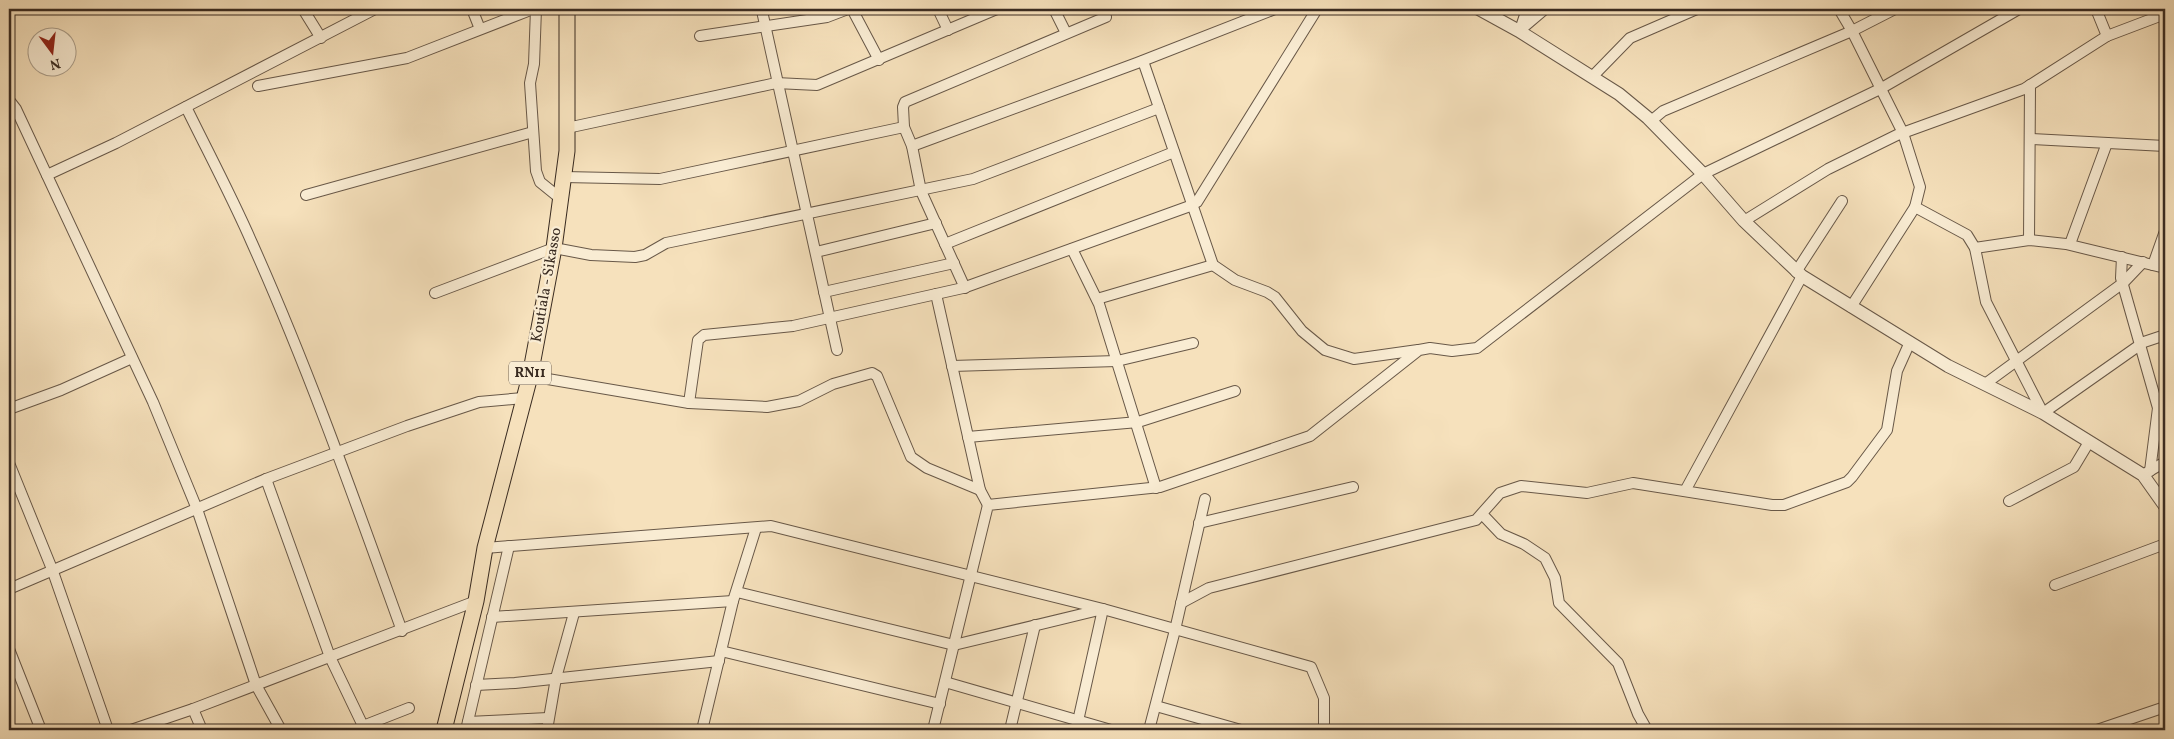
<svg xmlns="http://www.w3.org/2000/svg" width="2174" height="739" font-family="Vollkorn,serif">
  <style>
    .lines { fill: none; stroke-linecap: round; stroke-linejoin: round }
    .minor-casing { stroke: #685848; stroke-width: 12 }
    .tertiary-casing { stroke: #685848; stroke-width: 14 }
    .primary-casing { stroke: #392b21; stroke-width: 17 }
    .minor { stroke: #f9ecd3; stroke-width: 10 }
    .tertiary { stroke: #f9ecd3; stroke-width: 12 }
    .primary { stroke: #f6e1bc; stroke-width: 15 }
    .labels { text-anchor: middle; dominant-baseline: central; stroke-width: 4.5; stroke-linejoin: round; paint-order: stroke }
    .shield { fill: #f9ecd3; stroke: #736556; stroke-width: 1 }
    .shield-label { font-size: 14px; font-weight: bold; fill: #392b21 }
    .street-label { font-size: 15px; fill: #392b21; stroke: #f9ecd3 }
  </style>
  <rect width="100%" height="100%" fill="#f6e1bc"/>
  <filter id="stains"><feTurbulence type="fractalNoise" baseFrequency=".004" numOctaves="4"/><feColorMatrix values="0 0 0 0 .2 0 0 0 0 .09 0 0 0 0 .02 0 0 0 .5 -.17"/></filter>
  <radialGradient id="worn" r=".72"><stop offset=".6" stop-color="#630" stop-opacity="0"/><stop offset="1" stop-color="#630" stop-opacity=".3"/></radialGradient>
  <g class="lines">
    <!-- minor casing -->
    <g class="minor-casing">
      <g id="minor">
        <path d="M 303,9 L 321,38"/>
        <path d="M 472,9 L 480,29"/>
        <path d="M 536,9 L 534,64 L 530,83 L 536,171 L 540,182 L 561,199"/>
        <path d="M 852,9 L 879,60"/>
        <path d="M 938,9 L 948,30"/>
        <path d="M 1054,9 L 1066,33"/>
        <path d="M 1839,9 L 1852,31 L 1903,133 L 1920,187 L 1915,207 L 1967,235 L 1975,248 L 1986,302 L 2043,413 L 2144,342 L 2165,335"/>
        <path d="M 2096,9 L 2107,36"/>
        <path d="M 762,11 L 837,350"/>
        <path d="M 1521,27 L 1527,9"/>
        <path d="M 1519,31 L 1545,9"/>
        <path d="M 700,36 L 827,17 L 848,9"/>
        <path d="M 1143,61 L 1213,265 L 1235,280 L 1267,292 L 1275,297 L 1302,331 L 1325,350 L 1354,359 L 1418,350"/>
        <path d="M 1592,77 L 1630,38 L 1697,9"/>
        <path d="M 258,86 L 407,58 L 533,9"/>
        <path d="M 9,100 L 16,109 L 153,402 L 197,509 L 256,685 L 281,730"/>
        <path d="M 186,107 C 208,152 232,197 252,243 C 309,370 355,501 402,631"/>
        <path d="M 1651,121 L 1663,111 L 1852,31 L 1895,9"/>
        <path d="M 567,128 L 776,83 L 817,85 L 997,9"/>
        <path d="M 2031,139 L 2165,146"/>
        <path d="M 912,146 L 1137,63 L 1275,9"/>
        <path d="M 47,175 L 116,143 L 375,9"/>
        <path d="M 564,177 L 660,179 L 904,127"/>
        <path d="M 306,195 L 533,132"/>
        <path d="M 1744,221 L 1828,169 L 1897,135 L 2024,89 L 2107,36 L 2165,14"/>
        <path d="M 2029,240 L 2030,85"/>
        <path d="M 945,244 L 1174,152"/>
        <path d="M 2070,244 L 2107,143"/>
        <path d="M 1975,248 L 2029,240 L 2066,244 L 2165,268"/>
        <path d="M 1072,249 L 1099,304 L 1156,488"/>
        <path d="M 816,252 L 936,223"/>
        <path d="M 2122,257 L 2121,278 L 2158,408 L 2150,471"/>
        <path d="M 2153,265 L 2165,231"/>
        <path d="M 1796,272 L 1842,201"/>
        <path d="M 965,288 L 921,191 L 912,146 L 904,127 L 903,107 L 905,102 L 1106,17"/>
        <path d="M 824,292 L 954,263"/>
        <path d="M 435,293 L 554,248 L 591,255 L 635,257 L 645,255 L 666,243 L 973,179 L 1159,108"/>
        <path d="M 936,294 L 980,490 L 988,505"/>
        <path d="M 1097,299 L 1213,265"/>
        <path d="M 1851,307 L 1915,207"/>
        <path d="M 952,366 L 1117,361 L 1193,343"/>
        <path d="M 530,376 L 689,403 L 767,407 L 799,401 L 833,384 L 872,373 L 877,376 L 911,457 L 927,468 L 980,490"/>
        <path d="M 1985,384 L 2123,283 L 2143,262"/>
        <path d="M 689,403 L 698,340 L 704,335 L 793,326 L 963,288 L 1190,206 L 1197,202 L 1317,9"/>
        <path d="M 9,409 L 61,390 L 132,358"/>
        <path d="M 968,437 L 1138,422 L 1235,391"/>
        <path d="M 9,463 L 52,569 L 108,730"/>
        <path d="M 2146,473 L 2165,462"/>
        <path d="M 266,479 L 330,657 L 365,730"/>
        <path d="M 1685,491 L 1802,276"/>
        <path d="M 2009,501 L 2074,467 L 2089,442"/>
        <path d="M 1482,514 L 1501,534 L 1524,544 L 1545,558 L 1555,578 L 1559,603 L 1618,663 L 1638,714 L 1647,730"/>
        <path d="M 1199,523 L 1353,487"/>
        <path d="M 485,548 L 771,526 L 1103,609 L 1311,667 L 1324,698 L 1324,730"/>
        <path d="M 2055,585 L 2165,544"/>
        <path d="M 9,589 L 266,479 L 407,426 L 479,402 L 523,398"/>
        <path d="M 737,592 L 954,645 L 1103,609 L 1076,730"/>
        <path d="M 1181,603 L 1209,588 L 1476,520 L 1500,493 L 1521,486 L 1587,493 L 1633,483 L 1772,505 L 1784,505 L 1847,482 L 1852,477 L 1887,430 L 1897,371 L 1910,342"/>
        <path d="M 492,617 L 733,601"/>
        <path d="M 9,649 L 41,730"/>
        <path d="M 721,651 L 940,704"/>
        <path d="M 945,682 L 1111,730"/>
        <path d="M 476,685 L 515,683 L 719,661"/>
        <path d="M 1156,706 L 1241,730"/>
        <path d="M 193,709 L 202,730"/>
        <path d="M 468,722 L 548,718"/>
        <path d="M 363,726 L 409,708"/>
        <path d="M 131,730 L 193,709 L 476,601"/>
        <path d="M 466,730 L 509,546"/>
        <path d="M 547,730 L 556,678 L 574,613"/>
        <path d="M 702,730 L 733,601 L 756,528"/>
        <path d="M 933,730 L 988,505 L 1160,487 L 1310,436 L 1419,350 L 1430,348 L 1452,351 L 1477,348 L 1703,174 L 1880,89 L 2019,9"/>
        <path d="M 1010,730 L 1035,625"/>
        <path d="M 1149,730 L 1175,630 L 1205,499"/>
        <path d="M 2097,730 L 2165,707"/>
      </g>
    </g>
    <!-- tertiary casing -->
    <g class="tertiary-casing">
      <path id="tertiary" d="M 1479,9 L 1519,31 L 1619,94 L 1648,118 L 1703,174 L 1744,221 L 1802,276 L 1948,366 L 2043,413 L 2143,475 L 2165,506"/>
    </g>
    <!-- primary casing -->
    <g class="primary-casing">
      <path id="primary" d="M 444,730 L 476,601 L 485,548 L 530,376 L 554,248 L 567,151 L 567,9"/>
    </g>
    <!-- minor -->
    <use href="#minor" class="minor"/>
    <!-- tertiary -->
    <use href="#tertiary" class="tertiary"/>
    <!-- primary -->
    <use href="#primary" class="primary"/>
  </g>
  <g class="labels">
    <!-- shield labels -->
    <rect class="shield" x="509" y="361.5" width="42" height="23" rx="4"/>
    <g class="shield-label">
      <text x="530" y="373">RN11</text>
    </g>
    <!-- street labels -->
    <g class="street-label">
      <text transform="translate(547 285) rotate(-80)">Koutiala - Sikasso</text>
    </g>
  </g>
  <!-- margin -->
  <rect width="2174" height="739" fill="none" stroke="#f6e1bc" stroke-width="30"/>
  <rect x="10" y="10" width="2154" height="719" fill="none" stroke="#392b21" stroke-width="2.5"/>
  <rect x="15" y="15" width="2144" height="709" fill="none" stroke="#392b21"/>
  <!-- north arrow -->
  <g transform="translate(52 52) rotate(165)"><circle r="24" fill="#f9ecd3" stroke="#ac9f8c"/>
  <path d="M0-4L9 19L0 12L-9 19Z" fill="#8f2418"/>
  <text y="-8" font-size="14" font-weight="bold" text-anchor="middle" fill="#392b21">N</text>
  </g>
  <rect width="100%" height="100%" filter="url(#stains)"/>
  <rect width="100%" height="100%" fill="url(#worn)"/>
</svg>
